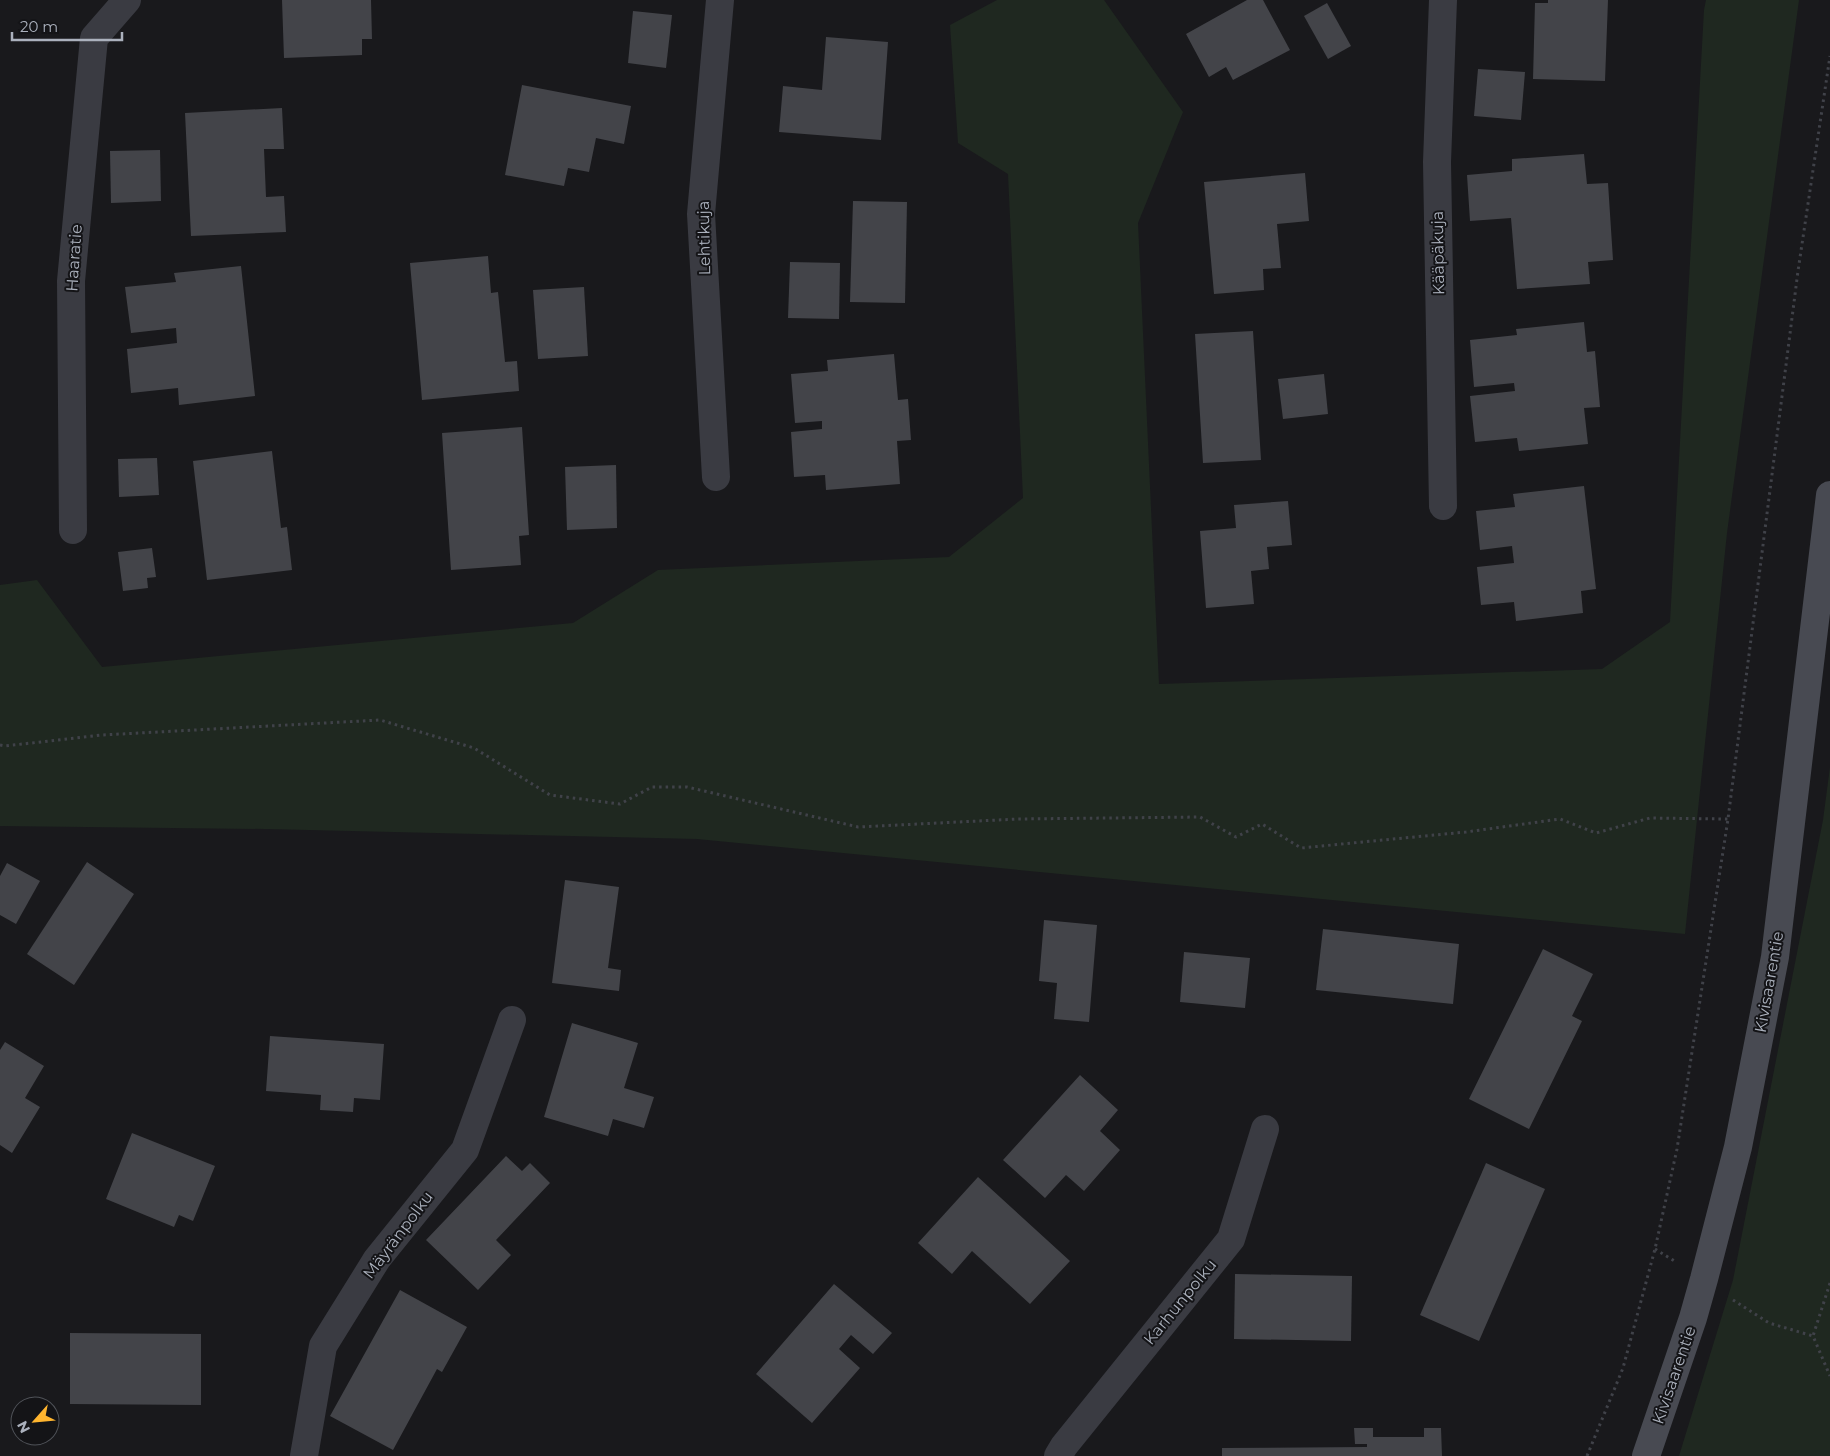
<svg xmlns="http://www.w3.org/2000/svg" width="1830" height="1456" font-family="Montserrat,sans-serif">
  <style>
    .green { fill: #1f2820 }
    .building { fill: #434449 }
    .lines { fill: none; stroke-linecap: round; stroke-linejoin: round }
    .path { stroke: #404249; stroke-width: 3; stroke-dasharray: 2.5 4; stroke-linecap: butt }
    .street { stroke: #3a3b42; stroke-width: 28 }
    .secondary { stroke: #484a52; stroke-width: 28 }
    .labels { text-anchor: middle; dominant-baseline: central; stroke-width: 4; stroke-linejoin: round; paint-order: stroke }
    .street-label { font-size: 16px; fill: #abb1bd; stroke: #141417 }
  </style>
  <rect width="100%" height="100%" fill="#19191c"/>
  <!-- green -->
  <g class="green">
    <path d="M 997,0 L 1104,0 L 1183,112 L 1138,223 L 1159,684 L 1602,669 L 1670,622 L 1704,10 L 1706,0 L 1799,0 L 1727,533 L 1685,934 L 697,839 L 266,829 L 0,826 L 0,585 L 37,580 L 102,667 L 573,623 L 658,570 L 949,557 L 1023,498 L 1008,174 L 958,143 L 950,25 Z"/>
    <path d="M 1830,767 L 1830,1456 L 1679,1456 L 1733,1280 L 1823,820 Z"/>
  </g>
  <!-- building -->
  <g class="building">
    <path d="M 282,0 L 371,0 L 372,39 L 362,39 L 362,55 L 284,58 Z"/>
    <path d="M 1247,0 L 1263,0 L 1290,50 L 1233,80 L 1226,67 L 1209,77 L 1186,34 Z"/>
    <path d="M 1548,0 L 1608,0 L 1605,81 L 1533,79 L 1535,3 L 1548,3 Z"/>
    <path d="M 1327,3 L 1351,46 L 1328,59 L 1304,16 Z"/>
    <path d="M 633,11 L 672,15 L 666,68 L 628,63 Z"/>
    <path d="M 826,37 L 888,42 L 881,140 L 779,132 L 783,86 L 822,90 Z"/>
    <path d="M 1478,69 L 1525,72 L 1521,120 L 1474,116 Z"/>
    <path d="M 522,85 L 631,106 L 624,144 L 596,138 L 589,172 L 568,168 L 564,186 L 505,175 Z"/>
    <path d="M 282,108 L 284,149 L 264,149 L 266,197 L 284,196 L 286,232 L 191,236 L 185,113 Z"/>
    <path d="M 160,150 L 161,201 L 111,203 L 110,151 Z"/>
    <path d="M 1584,154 L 1587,184 L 1608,183 L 1613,260 L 1588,262 L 1590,284 L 1517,289 L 1511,218 L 1470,221 L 1467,175 L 1512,171 L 1512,159 Z"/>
    <path d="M 1305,173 L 1309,221 L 1277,224 L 1281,268 L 1263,269 L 1264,290 L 1214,294 L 1204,182 Z"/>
    <path d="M 853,201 L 907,202 L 905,303 L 850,302 Z"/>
    <path d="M 488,256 L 491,293 L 498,292 L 505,362 L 517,361 L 519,391 L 422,400 L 410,263 Z"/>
    <path d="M 790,262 L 840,263 L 839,319 L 788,318 Z"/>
    <path d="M 241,266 L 255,396 L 179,405 L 178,388 L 131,393 L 127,349 L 177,343 L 176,328 L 131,333 L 125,287 L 176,282 L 174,273 Z"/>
    <path d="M 584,287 L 588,356 L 538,359 L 533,290 Z"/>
    <path d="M 1584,322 L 1587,352 L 1595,351 L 1600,407 L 1584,408 L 1588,444 L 1519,451 L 1517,438 L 1475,442 L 1470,396 L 1515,391 L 1514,383 L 1474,387 L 1470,340 L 1517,335 L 1516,329 Z"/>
    <path d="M 1253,331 L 1261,460 L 1203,463 L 1195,334 Z"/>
    <path d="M 894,354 L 898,400 L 908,399 L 911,440 L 897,441 L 900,484 L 826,490 L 825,475 L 794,477 L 791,432 L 822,429 L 822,421 L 795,423 L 791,374 L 828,371 L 827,360 Z"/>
    <path d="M 1324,374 L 1328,414 L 1283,419 L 1278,379 Z"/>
    <path d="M 522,427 L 529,535 L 519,536 L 521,565 L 451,570 L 442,433 Z"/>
    <path d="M 272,451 L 281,528 L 287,527 L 292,570 L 207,580 L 193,461 Z"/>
    <path d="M 157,458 L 159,495 L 119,497 L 118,459 Z"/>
    <path d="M 616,465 L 617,528 L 567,530 L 565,467 Z"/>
    <path d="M 1584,486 L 1596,589 L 1581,591 L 1583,613 L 1516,621 L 1514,602 L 1481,605 L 1477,567 L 1514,563 L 1512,546 L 1480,550 L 1476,511 L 1515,507 L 1513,494 Z"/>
    <path d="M 1288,501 L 1292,545 L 1267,547 L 1269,569 L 1251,571 L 1254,604 L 1206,608 L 1200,531 L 1236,528 L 1234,505 Z"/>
    <path d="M 152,548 L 156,577 L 147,578 L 148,588 L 123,591 L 118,552 Z"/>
    <path d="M 87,862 L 134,894 L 74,985 L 27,954 Z"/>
    <path d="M 7,863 L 40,881 L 16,924 L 0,915 L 0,876 Z"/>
    <path d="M 565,880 L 619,887 L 608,968 L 621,970 L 619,991 L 552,983 Z"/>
    <path d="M 1044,920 L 1097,925 L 1089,1022 L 1054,1019 L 1057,983 L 1039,981 Z"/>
    <path d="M 1323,929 L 1459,944 L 1453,1004 L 1316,990 Z"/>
    <path d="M 1543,949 L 1593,974 L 1572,1016 L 1582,1021 L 1529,1129 L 1469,1099 Z"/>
    <path d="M 1184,952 L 1250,958 L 1245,1008 L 1180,1002 Z"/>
    <path d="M 572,1023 L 638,1043 L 624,1088 L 654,1097 L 644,1128 L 613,1119 L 608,1136 L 544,1117 Z"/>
    <path d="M 270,1036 L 384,1044 L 380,1100 L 354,1098 L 353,1112 L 320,1110 L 321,1095 L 266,1091 Z"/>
    <path d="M 5,1042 L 44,1066 L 25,1098 L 40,1107 L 12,1153 L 0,1145 L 0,1050 Z"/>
    <path d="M 1080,1075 L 1118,1110 L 1100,1131 L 1120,1150 L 1084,1191 L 1066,1175 L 1045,1198 L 1003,1160 Z"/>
    <path d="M 132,1133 L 215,1166 L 193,1221 L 179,1215 L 174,1227 L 106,1199 Z"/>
    <path d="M 506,1156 L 522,1171 L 530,1163 L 550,1183 L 496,1240 L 511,1255 L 478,1290 L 426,1240 Z"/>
    <path d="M 1486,1163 L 1545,1189 L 1479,1341 L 1420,1315 Z"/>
    <path d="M 978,1177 L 1070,1261 L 1030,1304 L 972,1251 L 952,1274 L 918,1243 Z"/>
    <path d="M 1235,1274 L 1352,1276 L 1351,1341 L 1234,1339 Z"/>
    <path d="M 834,1284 L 892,1333 L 873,1354 L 851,1335 L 839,1349 L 860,1368 L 812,1423 L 756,1374 Z"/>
    <path d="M 400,1290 L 467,1327 L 442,1372 L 437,1369 L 393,1450 L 330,1416 Z"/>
    <path d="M 70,1333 L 201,1334 L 201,1405 L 70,1404 Z"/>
    <path d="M 1354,1428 L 1373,1428 L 1373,1437 L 1424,1437 L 1424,1428 L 1441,1428 L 1442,1456 L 1222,1456 L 1222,1448 L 1367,1447 L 1367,1444 L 1355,1444 Z"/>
  </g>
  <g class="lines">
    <!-- path -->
    <g class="path">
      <path d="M 0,745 L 5,746 L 102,735 L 380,720 L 474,748 L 550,795 L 620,804 L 652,787 L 687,787 L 858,827 L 1018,819 L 1200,817 L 1236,837 L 1262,824 L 1301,848 L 1466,832 L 1560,819 L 1596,833 L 1650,818 L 1728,819"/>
      <path d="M 1655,1249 L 1676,1262"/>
      <path d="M 1830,1283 L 1813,1336 L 1830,1376"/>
      <path d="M 1733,1300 L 1769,1323 L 1813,1336"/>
      <path d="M 1587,1456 L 1623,1368 L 1655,1249 L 1677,1149 L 1728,819 L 1798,271 L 1830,56"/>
    </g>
    <!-- street -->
    <g class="street">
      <path d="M 716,477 L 701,214 L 720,0"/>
      <path d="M 1443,506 L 1437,162 L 1443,0"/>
      <path d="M 73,530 L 71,281 L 94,38 L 127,0"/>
      <path d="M 304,1456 L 323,1346 L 377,1259 L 465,1150 L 512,1020"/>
      <path d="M 1058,1456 L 1064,1446 L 1231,1239 L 1265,1129"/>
    </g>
    <!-- secondary -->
    <path class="secondary" d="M 1646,1456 L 1693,1318 L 1704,1279 L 1738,1147 L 1775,957 L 1830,495"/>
  </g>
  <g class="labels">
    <!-- street labels -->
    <g class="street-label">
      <text transform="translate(704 238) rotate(-91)">Lehtikuja</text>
      <text transform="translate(1438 253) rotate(-91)">Kääpäkuja</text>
      <text transform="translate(74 258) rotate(-86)">Haaratie</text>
      <text transform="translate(1769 982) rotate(-80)">Kivisaarentie</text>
      <text transform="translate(398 1235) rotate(-53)">Mäyränpolku</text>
      <text transform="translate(1180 1302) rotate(-51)">Karhunpolku</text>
      <text transform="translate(1674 1375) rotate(-71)">Kivisaarentie</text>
    </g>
  </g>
  <!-- north arrow -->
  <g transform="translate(35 1421) rotate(243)"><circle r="24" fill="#141417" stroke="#505359"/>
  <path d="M0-4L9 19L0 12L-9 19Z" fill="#ffb52f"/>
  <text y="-8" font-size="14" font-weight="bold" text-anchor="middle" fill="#abb1bd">N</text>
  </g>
  <!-- scale -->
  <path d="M12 32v8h110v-8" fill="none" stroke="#abb1bd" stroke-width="2.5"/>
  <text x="20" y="32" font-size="15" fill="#abb1bd" stroke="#141417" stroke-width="4" paint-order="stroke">20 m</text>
</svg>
